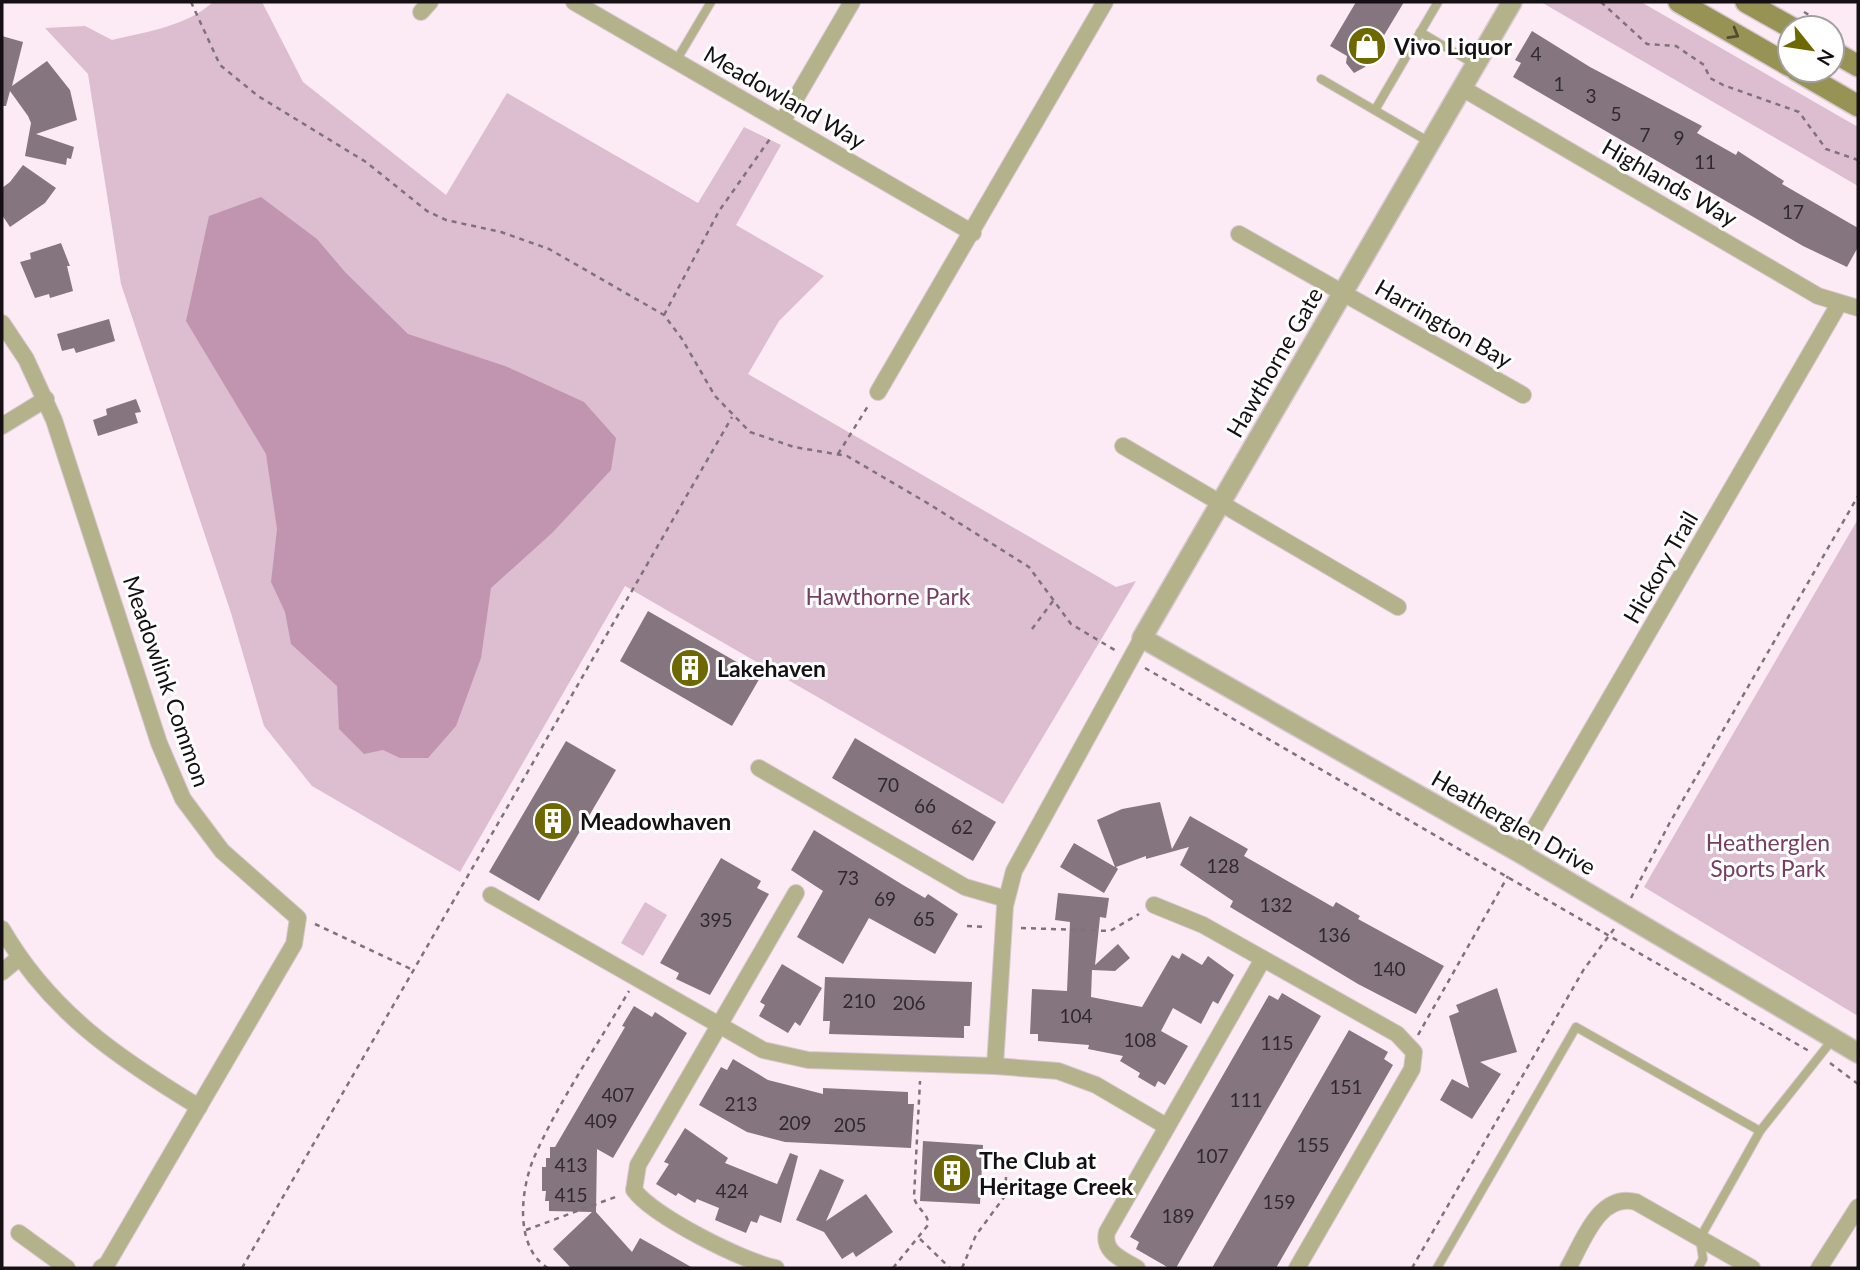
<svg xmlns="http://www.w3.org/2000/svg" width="1860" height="1270" font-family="Lato,sans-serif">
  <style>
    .green { fill: #dcbed0 }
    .water { fill: #c195b0 }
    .building { fill: #84757e }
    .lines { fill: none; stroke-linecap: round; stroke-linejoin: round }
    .service-casing { stroke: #d7c8d1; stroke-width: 10 }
    .minor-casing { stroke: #d7c8d1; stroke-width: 18 }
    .tertiary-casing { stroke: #d7c8d1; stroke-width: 22 }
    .secondary-casing { stroke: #d7c8d1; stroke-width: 24 }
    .path { stroke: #7e7379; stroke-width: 2.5; stroke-dasharray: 5 5; stroke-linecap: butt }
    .service { stroke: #b4b28a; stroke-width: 8 }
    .minor { stroke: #b4b28a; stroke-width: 16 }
    .tertiary { stroke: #b4b28a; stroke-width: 19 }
    .secondary { stroke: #979355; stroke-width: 21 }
    .oneway { stroke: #504b31 }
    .labels { text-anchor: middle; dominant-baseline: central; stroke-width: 6; stroke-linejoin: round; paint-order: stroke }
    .number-label { font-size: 19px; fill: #31292e }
    .poi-label { font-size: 23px; font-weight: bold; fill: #151013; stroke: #fff; text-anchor: start }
    .street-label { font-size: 23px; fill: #151013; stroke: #fff }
    .park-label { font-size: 23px; fill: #763e63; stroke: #fff }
  </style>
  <rect width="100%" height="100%" fill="#fcebf5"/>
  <!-- green -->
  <g class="green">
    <path d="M 213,2 L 262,2 L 303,82 L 446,195 L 507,93 L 698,203 L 744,127 L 781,145 L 736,225 L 824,276 L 779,321 L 748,374 L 1116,587 L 1136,581 L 1003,804 L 625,586 L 460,872 L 312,786 L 264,726 L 231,613 L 121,284 L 88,74 L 45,28 L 85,26 L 112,40 C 146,32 187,26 213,2 Z"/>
    <path d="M 1541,2 L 1641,2 L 1858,127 L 1858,186 Z"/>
    <path d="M 1858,519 L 1858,1016 L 1644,887 Z"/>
    <path d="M 645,902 L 667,915 L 643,956 L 621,943 Z"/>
  </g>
  <!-- water -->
  <path class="water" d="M 261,197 L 317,239 L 345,272 L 408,334 L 505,366 L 584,402 L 616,438 L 611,470 L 552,533 L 491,588 L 481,658 L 456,726 L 428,758 L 400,758 L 383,750 L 364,754 L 339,729 L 337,686 L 291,644 L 285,612 L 271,582 L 277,529 L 266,454 L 186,321 L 209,216 Z"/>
  <!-- building -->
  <g class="building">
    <path d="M 1356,2 L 1404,2 L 1365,67 L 1354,73 L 1346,63 L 1347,56 L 1330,46 Z"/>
    <path d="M 1532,31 L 1590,67 L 1702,126 L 1697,133 L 1736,155 L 1738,151 L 1784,181 L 1782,184 L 1858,228 L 1858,247 L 1847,267 L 1803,246 L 1513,77 L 1521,63 L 1515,60 Z"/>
    <path d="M 2,36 L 23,42 L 12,86 L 47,61 L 70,90 L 77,120 L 36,134 L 74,147 L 71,159 L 67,158 L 66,165 L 25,156 L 31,123 L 28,116 L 10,91 L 6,106 L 2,106 Z"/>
    <path d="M 23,165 L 56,188 L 45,203 L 10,227 L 2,215 L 2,188 L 10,182 Z"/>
    <path d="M 61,243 L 70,266 L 67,266 L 73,291 L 50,298 L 49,294 L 35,298 L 20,262 L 31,259 L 30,253 Z"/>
    <path d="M 109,319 L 115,341 L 76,353 L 74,348 L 62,351 L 57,334 Z"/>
    <path d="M 136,399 L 141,412 L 135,413 L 138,423 L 98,436 L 93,420 L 107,415 L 106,409 Z"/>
    <path d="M 648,611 L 761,676 L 732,726 L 620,661 Z"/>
    <path d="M 855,738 L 996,822 L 973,861 L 832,778 Z"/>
    <path d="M 566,741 L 616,770 L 539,901 L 489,872 Z"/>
    <path d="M 1160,802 L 1172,849 L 1190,816 L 1248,849 L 1244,856 L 1333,907 L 1336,902 L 1360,916 L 1358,919 L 1444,966 L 1416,1014 L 1358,984 L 1230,907 L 1233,901 L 1180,865 L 1189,847 L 1146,859 L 1146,856 L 1116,867 L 1118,869 L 1104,893 L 1060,867 L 1074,843 L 1115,867 L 1097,820 L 1122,809 Z"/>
    <path d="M 814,830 L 903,885 L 925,898 L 928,894 L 958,914 L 935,954 L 869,918 L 843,964 L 797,937 L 823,891 L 791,870 Z"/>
    <path d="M 721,858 L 761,881 L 757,888 L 769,894 L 710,995 L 676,979 L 679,973 L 660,963 Z"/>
    <path d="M 1058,893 L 1109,898 L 1106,918 L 1100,917 L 1095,965 L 1118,944 L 1130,958 L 1115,971 L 1092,970 L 1091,997 L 1142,1007 L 1172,955 L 1179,959 L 1182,953 L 1202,965 L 1208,956 L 1234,975 L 1218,1004 L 1213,1001 L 1201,1024 L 1173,1008 L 1161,1031 L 1188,1046 L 1165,1085 L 1158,1081 L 1155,1087 L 1138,1077 L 1140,1073 L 1120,1061 L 1123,1056 L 1088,1049 L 1089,1045 L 1038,1041 L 1038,1034 L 1030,1034 L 1032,989 L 1067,991 L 1070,922 L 1055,920 Z"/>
    <path d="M 782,964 L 822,988 L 800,1026 L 795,1022 L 788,1033 L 759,1016 L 765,1005 L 760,1002 Z"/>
    <path d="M 825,977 L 972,982 L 970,1026 L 964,1026 L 964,1038 L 829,1034 L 830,1021 L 823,1021 Z"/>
    <path d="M 1497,988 L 1517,1052 L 1480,1062 L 1501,1074 L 1472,1119 L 1440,1100 L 1452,1079 L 1469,1088 L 1449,1016 L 1459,1012 L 1456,1005 Z"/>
    <path d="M 1282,993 L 1321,1016 L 1176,1268 L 1169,1268 L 1136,1249 L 1139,1242 L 1130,1237 L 1269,995 L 1278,1000 Z"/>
    <path d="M 634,1006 L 652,1017 L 655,1012 L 687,1033 L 613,1158 L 597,1149 L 596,1212 L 632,1252 L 640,1238 L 693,1268 L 571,1268 L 553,1249 L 592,1212 L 549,1211 L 549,1201 L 545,1201 L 546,1191 L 542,1191 L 542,1167 L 546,1167 L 546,1158 L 550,1158 L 550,1147 L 555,1147 L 625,1027 L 622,1026 Z"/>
    <path d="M 1349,1030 L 1388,1052 L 1384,1059 L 1393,1065 L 1354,1133 L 1276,1268 L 1212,1268 Z"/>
    <path d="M 733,1059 L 768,1080 L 823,1094 L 823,1088 L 908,1092 L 908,1104 L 914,1104 L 911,1148 L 785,1142 L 747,1132 L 699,1105 L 721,1067 L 727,1070 Z"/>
    <path d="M 685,1128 L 728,1158 L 725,1163 L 777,1184 L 790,1153 L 798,1156 L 781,1223 L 760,1215 L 757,1223 L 751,1221 L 746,1233 L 715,1220 L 719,1208 L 697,1199 L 695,1203 L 678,1193 L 676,1196 L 656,1184 L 669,1164 L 664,1162 Z"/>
    <path d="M 923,1141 L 983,1145 L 980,1204 L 920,1201 Z"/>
    <path d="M 820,1169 L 844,1180 L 826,1221 L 866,1194 L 893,1232 L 856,1257 L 853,1252 L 842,1259 L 824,1232 L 796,1220 Z"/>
  </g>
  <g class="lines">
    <!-- service casing -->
    <g class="service-casing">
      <g id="service">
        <path d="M 1420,32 L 1476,65"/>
        <path d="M 676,61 L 711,2"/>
        <path d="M 1321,79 L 1431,143"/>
        <path d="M 1375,110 L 1438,2"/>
        <path d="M 1437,1268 L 1576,1027 L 1760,1131"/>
        <path d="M 1698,1268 L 1703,1259 L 1700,1238 L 1760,1131 L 1833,1039"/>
      </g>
    </g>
    <!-- minor casing -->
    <g class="minor-casing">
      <g id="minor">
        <path d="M 574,2 L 973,233"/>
        <path d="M 421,12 L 430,2"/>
        <path d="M 1462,88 L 1818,296 L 1858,308"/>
        <path d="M 782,122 L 852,2"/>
        <path d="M 1239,234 L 1523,395"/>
        <path d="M 2,323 L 26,359 L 54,420 L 159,743 L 183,799 L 222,851 L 298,918 L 294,944 L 107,1264 L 101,1268"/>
        <path d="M 878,392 L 1105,2"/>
        <path d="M 2,426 L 46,399"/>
        <path d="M 1123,446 L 1398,607"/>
        <path d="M 759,768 L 965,887 L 1006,899"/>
        <path d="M 1520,853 L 1839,304"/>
        <path d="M 491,895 L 763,1050 L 808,1060 L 995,1066 L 1058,1071 L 1096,1085 L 1166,1126"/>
        <path d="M 1154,905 L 1203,925 L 1397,1034 L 1414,1052 L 1412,1069 L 1297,1268"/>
        <path d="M 2,929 C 50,1012 118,1058 199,1107"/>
        <path d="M 2,972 L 19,958"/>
        <path d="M 995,1066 L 1005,906 L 1014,871 L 1142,638"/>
        <path d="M 19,1233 L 67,1268"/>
        <path d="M 776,1268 C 744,1262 653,1216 634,1190 L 638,1165 L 796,893"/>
        <path d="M 1137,1268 C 1122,1259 1102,1252 1107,1232 L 1263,959"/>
        <path d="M 1568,1268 C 1583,1242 1599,1192 1636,1202 L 1752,1268"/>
        <path d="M 1819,1268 L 1858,1207"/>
      </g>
    </g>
    <!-- tertiary casing -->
    <g class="tertiary-casing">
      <path id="tertiary" d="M 1512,2 L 1142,638 L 1520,853 L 1858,1053"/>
    </g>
    <!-- secondary casing -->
    <g class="secondary-casing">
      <g id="secondary">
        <path d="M 1679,2 L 1790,66"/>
        <path d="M 1746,2 L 1792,28"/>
        <path d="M 1832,51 L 1858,66"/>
        <path d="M 1796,70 L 1858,106"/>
      </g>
    </g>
    <!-- path -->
    <g class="path">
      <path d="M 191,2 L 220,65 L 258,96 L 366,162 L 427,211 L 446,220 L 501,232 L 549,249 L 664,315 L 682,339 L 715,396 L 750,432 L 794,447 L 847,456 L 929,504 L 1029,567 L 1071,624 L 1118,652"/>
      <path d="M 1601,2 L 1647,44 L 1676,46 L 1704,65 L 1710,78 L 1723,85 L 1799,112 L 1826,149 L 1858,160"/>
      <path d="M 1804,12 L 1831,28"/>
      <path d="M 664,315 L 719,211 L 772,136"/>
      <path d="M 838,454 L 868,406"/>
      <path d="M 1032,629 L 1053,601"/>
      <path d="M 1145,668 L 1809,1051"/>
      <path d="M 1631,898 L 1669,824 L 1858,496"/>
      <path d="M 315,924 L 413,970"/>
      <path d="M 967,926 L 986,927"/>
      <path d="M 1021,928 L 1110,931 L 1139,914"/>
      <path d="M 1418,1035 L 1508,876"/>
      <path d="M 1830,1063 L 1858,1084"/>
      <path d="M 526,1230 L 618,1196"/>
      <path d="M 920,1239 L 950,1268"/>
      <path d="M 242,1268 L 732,417"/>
      <path d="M 548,1268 C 515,1248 520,1193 533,1160 C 557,1104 598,1044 629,991"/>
      <path d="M 893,1268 L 928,1225 C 929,1213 916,1209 914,1197 L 920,1081"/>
      <path d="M 962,1268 L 976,1235 L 1005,1196 L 1006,1177"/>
      <path d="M 1412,1268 L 1584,969 L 1614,929"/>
    </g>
    <!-- service -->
    <use href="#service" class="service"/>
    <!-- minor -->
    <use href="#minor" class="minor"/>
    <!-- tertiary -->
    <use href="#tertiary" class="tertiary"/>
    <!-- secondary -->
    <use href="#secondary" class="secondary"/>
  </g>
  <!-- one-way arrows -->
  <defs><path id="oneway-chevron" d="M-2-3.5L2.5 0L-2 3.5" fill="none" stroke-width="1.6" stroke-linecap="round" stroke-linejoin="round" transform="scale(1.75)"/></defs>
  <use class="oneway" href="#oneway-chevron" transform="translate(1734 34) rotate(30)"/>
  <!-- icons -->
  <defs>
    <g id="shop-disc" transform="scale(2.0125)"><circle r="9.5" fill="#6e6800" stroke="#fff"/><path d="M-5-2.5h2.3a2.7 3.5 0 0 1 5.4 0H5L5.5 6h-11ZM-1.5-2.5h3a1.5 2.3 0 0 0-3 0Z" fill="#fff"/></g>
    <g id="building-disc" transform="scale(2.0125)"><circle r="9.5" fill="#6e6800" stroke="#fff"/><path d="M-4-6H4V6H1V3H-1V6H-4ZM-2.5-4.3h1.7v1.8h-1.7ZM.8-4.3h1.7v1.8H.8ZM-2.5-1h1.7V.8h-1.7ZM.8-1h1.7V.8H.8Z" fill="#fff"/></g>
  </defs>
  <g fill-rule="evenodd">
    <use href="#shop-disc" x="1367" y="46"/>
    <use href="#building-disc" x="690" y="668"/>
    <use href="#building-disc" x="553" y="821"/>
    <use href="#building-disc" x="952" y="1173"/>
  </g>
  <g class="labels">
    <!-- number labels -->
    <g class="number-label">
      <text x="1536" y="53">4</text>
      <text x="1559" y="83">1</text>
      <text x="1591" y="95">3</text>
      <text x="1616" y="113">5</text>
      <text x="1645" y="134">7</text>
      <text x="1679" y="137">9</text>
      <text x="1705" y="161">11</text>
      <text x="1793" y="211">17</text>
      <text x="888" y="784">70</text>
      <text x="925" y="805">66</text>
      <text x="962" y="826">62</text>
      <text x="1223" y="865">128</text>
      <text x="848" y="877">73</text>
      <text x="885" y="898">69</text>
      <text x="1276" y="904">132</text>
      <text x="924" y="918">65</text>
      <text x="716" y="919">395</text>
      <text x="1334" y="934">136</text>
      <text x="1389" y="968">140</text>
      <text x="859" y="1000">210</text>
      <text x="909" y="1002">206</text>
      <text x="1076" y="1015">104</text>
      <text x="1140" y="1039">108</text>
      <text x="1277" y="1042">115</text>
      <text x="1346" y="1086">151</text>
      <text x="618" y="1094">407</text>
      <text x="1246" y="1099">111</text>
      <text x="741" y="1103">213</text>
      <text x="601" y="1120">409</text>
      <text x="795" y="1122">209</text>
      <text x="850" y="1124">205</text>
      <text x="1313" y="1144">155</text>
      <text x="1212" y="1155">107</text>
      <text x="571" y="1164">413</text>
      <text x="732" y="1190">424</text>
      <text x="571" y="1194">415</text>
      <text x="1279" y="1201">159</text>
      <text x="1178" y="1215">189</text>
    </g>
    <!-- poi labels -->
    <g class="poi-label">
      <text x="1394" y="46">Vivo Liquor</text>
      <text x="717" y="668">Lakehaven</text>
      <text x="580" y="821">Meadowhaven</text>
      <text x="979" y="1160">The Club at<tspan x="979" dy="26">Heritage Creek</tspan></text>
    </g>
    <!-- street labels -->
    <g class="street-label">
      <text transform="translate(785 97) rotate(30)">Meadowland Way</text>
      <text transform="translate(1670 182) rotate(30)">Highlands Way</text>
      <text transform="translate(1444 323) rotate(30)">Harrington Bay</text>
      <text transform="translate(1274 362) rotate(-60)">Hawthorne Gate</text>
      <text transform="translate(1660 567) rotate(-60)">Hickory Trail</text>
      <text transform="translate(167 681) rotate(71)">Meadowlink Common</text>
      <text transform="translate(1514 822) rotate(30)">Heatherglen Drive</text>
    </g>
    <!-- park labels -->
    <g class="park-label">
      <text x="888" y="596">Hawthorne Park</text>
      <text x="1768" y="842">Heatherglen<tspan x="1768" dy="26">Sports Park</tspan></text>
    </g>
  </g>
  <!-- border -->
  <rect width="1860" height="1270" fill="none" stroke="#151013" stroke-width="7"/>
  <!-- north arrow -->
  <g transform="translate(1811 49) rotate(120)"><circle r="33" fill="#ffffff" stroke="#a19fa1" stroke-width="2"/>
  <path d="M0-5L12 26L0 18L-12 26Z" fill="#6e6800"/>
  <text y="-10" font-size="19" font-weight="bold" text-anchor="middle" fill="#151013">N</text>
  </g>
</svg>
